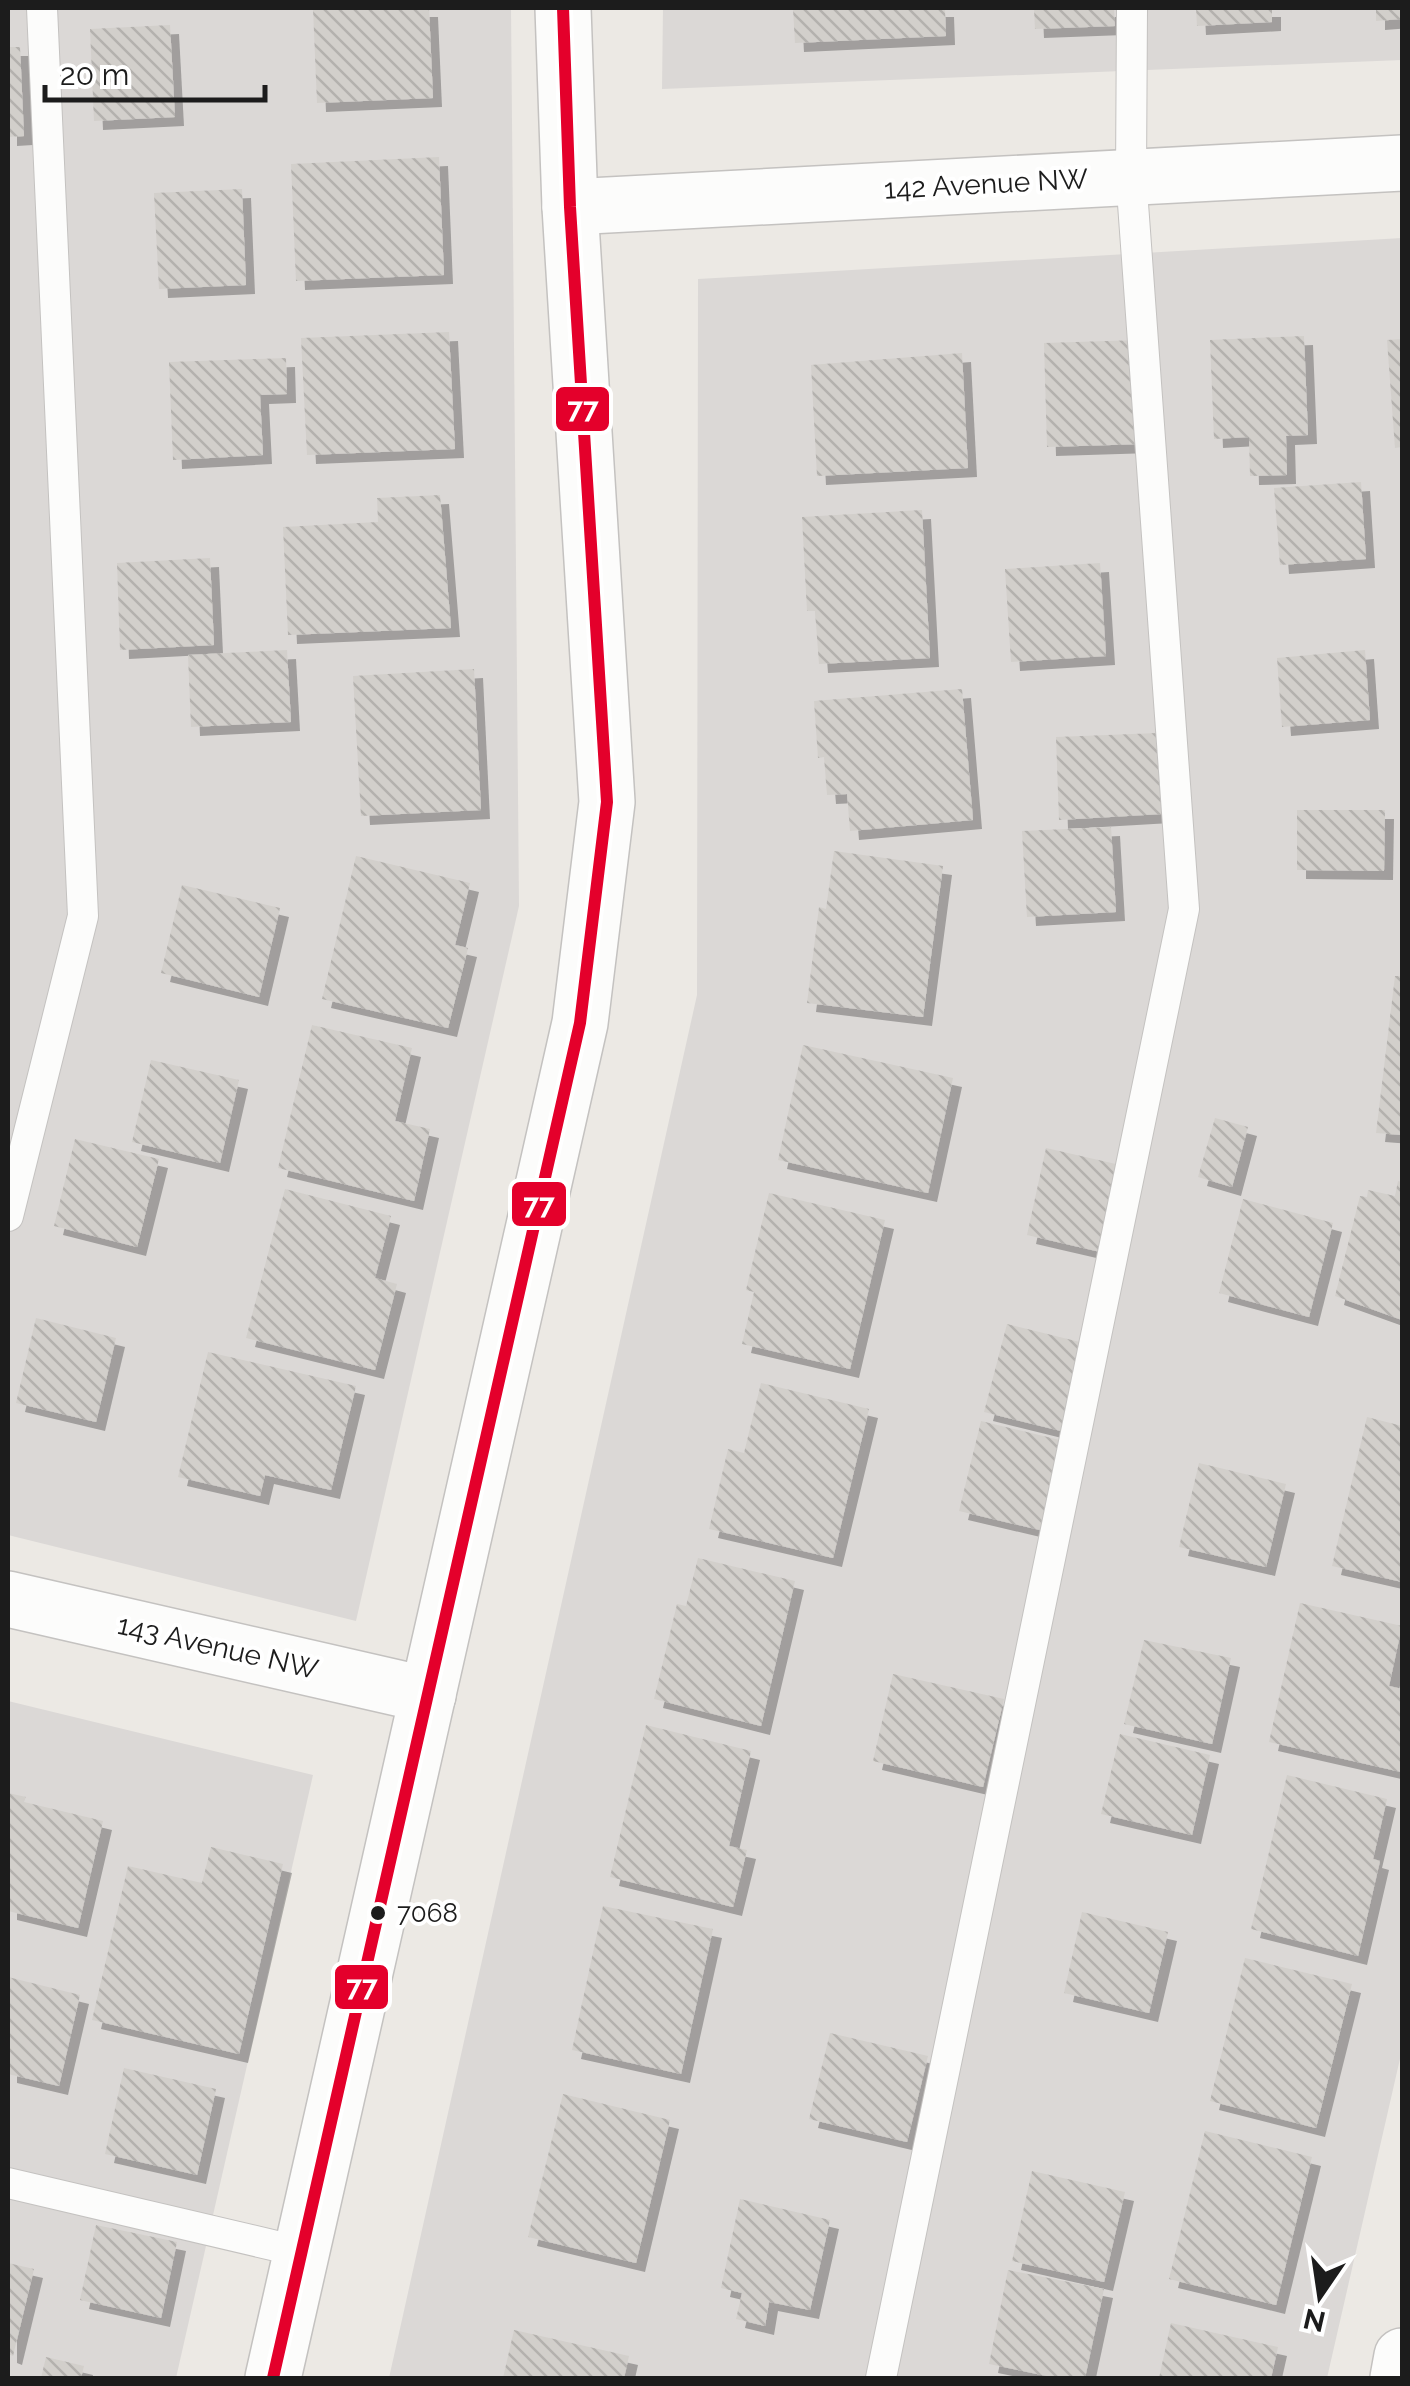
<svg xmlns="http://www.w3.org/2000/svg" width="1410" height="2386" font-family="Raleway,sans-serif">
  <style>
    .residential { fill: #dbd8d6 }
    .building { fill: url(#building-back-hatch); filter: url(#shadow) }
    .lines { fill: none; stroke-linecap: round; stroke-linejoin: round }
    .service-casing { stroke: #c4c2c0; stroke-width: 32 }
    .minor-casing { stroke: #c4c2c0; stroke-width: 58 }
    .tertiary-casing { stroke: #c4c2c0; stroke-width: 58 }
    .service { stroke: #fcfcfb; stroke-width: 30 }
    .minor { stroke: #fcfcfb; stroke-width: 55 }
    .tertiary { stroke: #fcfcfb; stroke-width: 55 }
    .bus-1-casing { stroke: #fff; stroke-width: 20 }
    .bus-1 { stroke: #e4002b; stroke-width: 12 }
    .bus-dot { fill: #1c1c1c; stroke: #fff; stroke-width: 4 }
    .labels { text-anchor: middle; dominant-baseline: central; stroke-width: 8; stroke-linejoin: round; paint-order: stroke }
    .bus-label { font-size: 26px; fill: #1c1c1c; stroke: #fff; text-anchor: start }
    .street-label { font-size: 28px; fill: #1c1c1c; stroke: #fff }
    .line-badge { stroke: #fff; stroke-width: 4 }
    .badge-label { font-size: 28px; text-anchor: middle; font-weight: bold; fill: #fff }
  </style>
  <defs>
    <pattern id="building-back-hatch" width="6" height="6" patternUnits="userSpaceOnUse" patternTransform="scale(2.5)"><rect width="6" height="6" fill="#d2cfcb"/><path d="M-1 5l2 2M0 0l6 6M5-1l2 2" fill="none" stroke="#b4b1ae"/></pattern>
    <filter id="shadow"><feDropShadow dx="9" dy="9" stdDeviation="0" flood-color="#0004"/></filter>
  </defs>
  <rect width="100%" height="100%" fill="#ece9e4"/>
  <!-- residential -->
  <g class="residential">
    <path d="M 8,8 L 511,8 L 519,906 L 356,1621 L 8,1535 Z"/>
    <path d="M 663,8 L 1402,8 L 1402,60 L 662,89 Z"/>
    <path d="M 1402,238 L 1402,2050 L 1327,2378 L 389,2378 L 697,995 L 698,279 Z"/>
    <path d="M 8,1701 L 313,1775 L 176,2378 L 8,2378 Z"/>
  </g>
  <!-- building -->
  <g class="building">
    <path d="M 313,8 L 429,8 L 433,98 L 317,103 Z"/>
    <path d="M 793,8 L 945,8 L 946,36 L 795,43 Z"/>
    <path d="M 1034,8 L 1114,8 L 1115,26 L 1035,29 Z"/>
    <path d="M 1196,8 L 1272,8 L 1272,22 L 1197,26 Z"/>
    <path d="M 1376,8 L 1402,8 L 1402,19 L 1376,21 Z"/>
    <path d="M 170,25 L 175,117 L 94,121 L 90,29 Z"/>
    <path d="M 8,47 L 20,47 L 24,136 L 8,137 Z"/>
    <path d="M 439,157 L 444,275 L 296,281 L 291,164 Z"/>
    <path d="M 242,189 L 246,285 L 159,289 L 154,193 Z"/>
    <path d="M 449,332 L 455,449 L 307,455 L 301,338 Z"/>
    <path d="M 1304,336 L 1308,435 L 1286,436 L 1287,475 L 1250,476 L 1249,437 L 1214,439 L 1210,340 Z"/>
    <path d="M 1402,339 L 1402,447 L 1395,448 L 1387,340 Z"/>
    <path d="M 1139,340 L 1143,444 L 1047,447 L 1044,343 Z"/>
    <path d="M 962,353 L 968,468 L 817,476 L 811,365 Z"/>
    <path d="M 286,358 L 287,394 L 260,395 L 263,455 L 173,460 L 169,362 Z"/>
    <path d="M 1361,482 L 1366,559 L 1280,565 L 1274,488 Z"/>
    <path d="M 440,495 L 451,628 L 288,635 L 283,527 L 378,522 L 377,498 Z"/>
    <path d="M 922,510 L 930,658 L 819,664 L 815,611 L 807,611 L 802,517 Z"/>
    <path d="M 210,558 L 214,645 L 120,650 L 117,563 Z"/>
    <path d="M 1100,563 L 1106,656 L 1011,662 L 1005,569 Z"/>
    <path d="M 287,650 L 291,722 L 191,727 L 188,655 Z"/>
    <path d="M 1365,650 L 1370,720 L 1282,727 L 1277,658 Z"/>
    <path d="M 474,669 L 481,810 L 361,816 L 353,676 Z"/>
    <path d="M 962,689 L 973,820 L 850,831 L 847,794 L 827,795 L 824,757 L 818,758 L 814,701 Z"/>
    <path d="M 1158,733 L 1162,814 L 1059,820 L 1056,737 Z"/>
    <path d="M 1297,810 L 1385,810 L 1384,871 L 1297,870 Z"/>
    <path d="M 1111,827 L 1116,912 L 1027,917 L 1022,831 Z"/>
    <path d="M 834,851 L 943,866 L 923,1017 L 807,1003 L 819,907 L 826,909 Z"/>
    <path d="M 356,856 L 470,883 L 455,945 L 468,948 L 448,1028 L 322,999 Z"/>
    <path d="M 182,885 L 280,908 L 259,997 L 161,973 Z"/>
    <path d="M 1395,976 L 1402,976 L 1402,1135 L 1376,1133 Z"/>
    <path d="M 312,1025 L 412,1048 L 395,1121 L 430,1129 L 414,1201 L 278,1168 Z"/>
    <path d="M 803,1045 L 953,1078 L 928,1193 L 778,1160 Z"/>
    <path d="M 151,1060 L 239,1080 L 220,1163 L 132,1142 Z"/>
    <path d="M 1215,1118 L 1248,1127 L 1232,1187 L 1198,1177 Z"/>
    <path d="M 75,1139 L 159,1159 L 137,1247 L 54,1226 Z"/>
    <path d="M 1046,1148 L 1129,1167 L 1109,1254 L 1027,1235 Z"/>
    <path d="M 1398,1181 L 1402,1182 L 1402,1320 L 1335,1296 L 1360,1196 L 1367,1197 L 1368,1190 L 1395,1196 Z"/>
    <path d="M 285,1189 L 391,1216 L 375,1278 L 397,1284 L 375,1370 L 246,1338 Z"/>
    <path d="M 769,1193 L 885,1220 L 850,1369 L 742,1344 L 754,1292 L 746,1290 Z"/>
    <path d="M 1243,1199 L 1333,1223 L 1309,1317 L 1219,1293 Z"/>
    <path d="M 36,1318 L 116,1338 L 96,1422 L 16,1403 Z"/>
    <path d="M 1007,1324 L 1092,1345 L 1069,1433 L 984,1412 Z"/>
    <path d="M 208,1352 L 356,1386 L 331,1490 L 265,1475 L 260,1496 L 178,1477 Z"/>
    <path d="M 761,1383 L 869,1409 L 833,1558 L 709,1529 L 728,1449 L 744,1453 Z"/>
    <path d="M 1367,1417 L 1402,1426 L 1402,1582 L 1332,1566 Z"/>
    <path d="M 981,1421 L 1064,1441 L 1044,1531 L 959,1511 Z"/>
    <path d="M 1199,1463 L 1286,1484 L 1266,1567 L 1179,1547 Z"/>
    <path d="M 698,1558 L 795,1581 L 761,1726 L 654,1699 L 677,1604 L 686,1606 Z"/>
    <path d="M 1300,1603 L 1402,1626 L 1389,1686 L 1402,1689 L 1401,1772 L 1269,1742 Z"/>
    <path d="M 1144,1640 L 1231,1658 L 1212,1744 L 1124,1724 Z"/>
    <path d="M 893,1674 L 1004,1699 L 983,1787 L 873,1761 Z"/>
    <path d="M 646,1725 L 751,1751 L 729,1846 L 747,1850 L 733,1907 L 610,1877 Z"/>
    <path d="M 1120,1734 L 1210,1755 L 1192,1835 L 1101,1814 Z"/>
    <path d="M 1287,1775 L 1387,1799 L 1373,1859 L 1380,1861 L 1358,1956 L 1251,1929 Z"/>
    <path d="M 8,1793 L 26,1797 L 24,1802 L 103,1821 L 78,1928 L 8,1911 Z"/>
    <path d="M 211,1847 L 283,1864 L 239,2054 L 92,2020 L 128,1866 L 202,1883 Z"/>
    <path d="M 603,1906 L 713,1929 L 681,2074 L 572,2050 Z"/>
    <path d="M 1082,1912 L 1168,1932 L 1149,2013 L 1064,1993 Z"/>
    <path d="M 1245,1958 L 1352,1984 L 1316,2128 L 1210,2101 Z"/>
    <path d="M 8,1977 L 80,1995 L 59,2086 L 8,2074 Z"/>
    <path d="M 830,2033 L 928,2056 L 907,2142 L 809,2119 Z"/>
    <path d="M 124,2068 L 216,2089 L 197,2175 L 105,2154 Z"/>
    <path d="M 563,2094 L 670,2120 L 636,2263 L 528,2237 Z"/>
    <path d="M 1205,2131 L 1312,2157 L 1276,2305 L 1169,2279 Z"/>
    <path d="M 1032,2171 L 1125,2192 L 1104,2282 L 1012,2261 Z"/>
    <path d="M 740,2199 L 830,2220 L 810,2310 L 769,2302 L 765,2326 L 736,2319 L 742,2293 L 721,2288 Z"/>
    <path d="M 96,2225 L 177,2242 L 161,2318 L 80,2300 Z"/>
    <path d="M 8,2263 L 34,2269 L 13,2356 L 8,2354 Z"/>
    <path d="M 1008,2270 L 1104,2289 L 1085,2378 L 1056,2378 L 989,2364 Z"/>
    <path d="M 1171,2323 L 1278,2347 L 1271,2378 L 1159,2378 Z"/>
    <path d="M 514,2330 L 629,2356 L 624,2378 L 503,2378 Z"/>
    <path d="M 46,2357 L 84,2366 L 81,2378 L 41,2378 Z"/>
  </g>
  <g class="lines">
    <!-- service casing -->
    <g class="service-casing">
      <g id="service">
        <path d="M 8,1216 L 83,916 L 42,8"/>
        <path d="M 8,2183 L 302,2252"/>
        <path d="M 881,2378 L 1184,909 L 1131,176 L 1132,8"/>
      </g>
    </g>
    <!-- minor casing -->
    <g class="minor-casing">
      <g id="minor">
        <path d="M 570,207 L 1402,163"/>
        <path d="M 8,1599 L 428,1695"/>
        <path d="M 1398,2378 L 1402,2356"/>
      </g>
    </g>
    <!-- tertiary casing -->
    <g class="tertiary-casing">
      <path id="tertiary" d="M 273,2378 L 580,1023 L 607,802 L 570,207 L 563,8"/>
    </g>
    <!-- service -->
    <use href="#service" class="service"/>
    <!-- minor -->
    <use href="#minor" class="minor"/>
    <!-- tertiary -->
    <use href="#tertiary" class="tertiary"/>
    <!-- bus-1 casing -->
    <g class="bus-1-casing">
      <path id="bus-1" d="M 273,2378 L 580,1023 L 607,802 L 570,207 L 563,8"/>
    </g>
    <!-- bus-1 -->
    <use href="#bus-1" class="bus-1"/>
  </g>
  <!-- markers -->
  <circle class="bus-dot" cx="378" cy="1913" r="9"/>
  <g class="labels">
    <!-- bus labels -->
    <g class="bus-label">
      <text x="397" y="1913">7068</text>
    </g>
    <!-- street labels -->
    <g class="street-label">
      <text transform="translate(986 184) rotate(-3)">142 Avenue NW</text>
      <text transform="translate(218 1647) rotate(13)">143 Avenue NW</text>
    </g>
  </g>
  <g class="line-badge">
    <rect x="554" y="385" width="57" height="48" rx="10" fill="#e4002b"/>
    <rect x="510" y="1180" width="58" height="48" rx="10" fill="#e4002b"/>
    <rect x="333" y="1963" width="57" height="48" rx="10" fill="#e4002b"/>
  </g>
  <g class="badge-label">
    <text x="583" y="418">77</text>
    <text x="539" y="1214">77</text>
    <text x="362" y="1996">77</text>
  </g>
  <!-- border -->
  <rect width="1410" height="2386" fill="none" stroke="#1c1c1c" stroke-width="20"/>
  <!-- north arrow -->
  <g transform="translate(1320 2296) rotate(193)" stroke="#ffffff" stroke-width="8" paint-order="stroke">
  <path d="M0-8L18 38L0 25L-18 38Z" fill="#1c1c1c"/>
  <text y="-15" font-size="28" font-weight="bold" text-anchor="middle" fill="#1c1c1c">N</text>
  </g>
  <!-- scale -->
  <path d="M45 85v15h220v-15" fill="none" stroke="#1c1c1c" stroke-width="5"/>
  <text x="60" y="85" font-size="30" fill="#1c1c1c" stroke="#ffffff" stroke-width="8" paint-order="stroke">20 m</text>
</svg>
